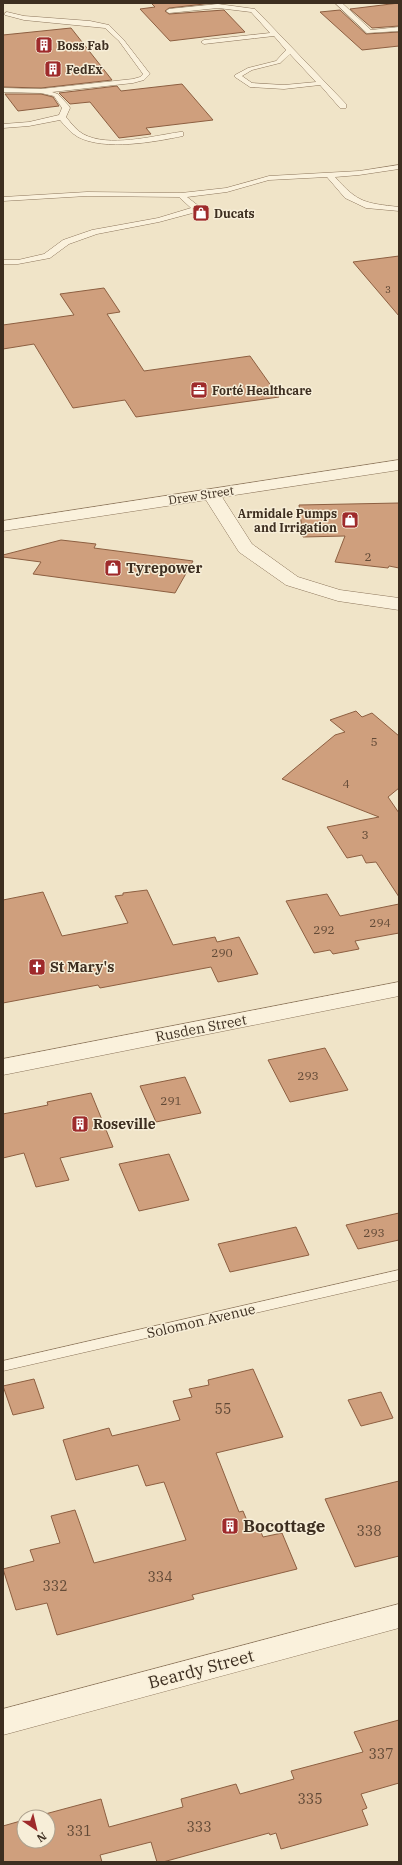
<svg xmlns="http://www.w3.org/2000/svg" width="402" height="1865" font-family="'IBM Plex Serif',serif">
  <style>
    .building { fill: #cf9f7d; stroke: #8d5f41 }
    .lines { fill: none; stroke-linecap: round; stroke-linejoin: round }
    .lane-casing { stroke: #8d765c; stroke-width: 1 }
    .street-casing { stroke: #8d765c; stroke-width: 1 }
    .lane { fill: #faf1dc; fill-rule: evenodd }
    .street { fill: #faf1dc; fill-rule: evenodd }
    .labels { text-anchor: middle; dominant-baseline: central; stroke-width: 3; stroke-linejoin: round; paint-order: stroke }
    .far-number-label { font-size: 10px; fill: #624a37 }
    .far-poi-label { font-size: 12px; font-weight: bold; fill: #3d2e20; stroke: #f7eed8; text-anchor: start }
    .far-street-label { font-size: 12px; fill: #3d2e20; stroke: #f7eed8 }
    .number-label { font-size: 12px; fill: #624a37 }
    .poi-label { font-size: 14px; font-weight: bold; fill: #3d2e20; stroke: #f7eed8; text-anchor: start }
    .street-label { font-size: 14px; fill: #3d2e20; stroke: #f7eed8 }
    .near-number-label { font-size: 14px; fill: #624a37 }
    .near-poi-label { font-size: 17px; font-weight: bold; fill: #3d2e20; stroke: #f7eed8; text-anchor: start }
    .near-street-label { font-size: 17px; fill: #3d2e20; stroke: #f7eed8 }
  </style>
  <rect width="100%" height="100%" fill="#f0e4c8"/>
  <!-- building -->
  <g class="building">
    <path d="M 151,3 L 213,3 L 169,8 L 165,11 L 169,14 L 224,10 L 245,32 L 170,41 L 140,9 L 155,7 Z"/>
    <path d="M 399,3 L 399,26 L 372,28 L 350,9 Z"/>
    <path d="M 340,10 L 366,34 L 399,32 L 399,46 L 362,50 L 320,12 Z"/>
    <path d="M 71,28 L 112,80 L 41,88 L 3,87 L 3,35 Z"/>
    <path d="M 182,84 L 213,120 L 146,128 L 151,134 L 119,138 L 90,102 L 70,104 L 59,93 L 117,86 L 121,91 Z"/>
    <path d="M 5,94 L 41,94 L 53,97 L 59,106 L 18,111 Z"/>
    <path d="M 399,256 L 399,316 L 353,262 Z"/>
    <path d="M 104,288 L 120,312 L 107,314 L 144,371 L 250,356 L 279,397 L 136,417 L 125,400 L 73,408 L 34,344 L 3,349 L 3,325 L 74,315 L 60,294 Z"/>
    <path d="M 399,503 L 399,568 L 389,566 L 388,568 L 335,562 L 345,536 L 303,537 L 299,505 Z"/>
    <path d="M 61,540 L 96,544 L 94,548 L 193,561 L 175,593 L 33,574 L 41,562 L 3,557 L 3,555 Z"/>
    <path d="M 356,711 L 362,717 L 372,713 L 399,736 L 399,788 L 388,797 L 399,813 L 399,897 L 376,862 L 366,863 L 362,855 L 347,858 L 327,827 L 379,817 L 282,779 L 335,735 L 345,732 L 330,720 Z"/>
    <path d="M 147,890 L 173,945 L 215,937 L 217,942 L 239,937 L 258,974 L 218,982 L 211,967 L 100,988 L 98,985 L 3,1003 L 3,900 L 43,892 L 62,936 L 128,923 L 115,896 L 123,895 L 123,893 Z"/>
    <path d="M 327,894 L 340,916 L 399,904 L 399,933 L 355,941 L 359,949 L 333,954 L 330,950 L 314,953 L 286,901 Z"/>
    <path d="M 325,1048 L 348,1090 L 290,1102 L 268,1060 Z"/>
    <path d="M 185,1077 L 201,1113 L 156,1122 L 140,1086 Z"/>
    <path d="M 91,1093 L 113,1147 L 60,1158 L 69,1180 L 36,1187 L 24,1153 L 3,1158 L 3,1114 L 48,1105 L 47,1102 Z"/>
    <path d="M 169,1154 L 189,1200 L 139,1211 L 119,1164 Z"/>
    <path d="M 399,1213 L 399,1240 L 358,1249 L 346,1225 Z"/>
    <path d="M 296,1227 L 309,1255 L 230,1272 L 218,1244 Z"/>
    <path d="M 253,1369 L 283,1437 L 216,1453 L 239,1512 L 243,1511 L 250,1528 L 258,1525 L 263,1537 L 282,1533 L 297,1569 L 192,1595 L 194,1599 L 57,1635 L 47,1603 L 16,1610 L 3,1569 L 34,1561 L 30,1550 L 60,1543 L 51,1516 L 75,1510 L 94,1563 L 186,1540 L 164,1482 L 146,1486 L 138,1465 L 76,1480 L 63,1440 L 109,1428 L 112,1436 L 180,1420 L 173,1401 L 192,1397 L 189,1389 L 209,1385 L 208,1380 Z"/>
    <path d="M 34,1379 L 44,1408 L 13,1415 L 3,1386 Z"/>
    <path d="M 381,1392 L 393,1418 L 361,1426 L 348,1400 Z"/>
    <path d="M 399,1481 L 399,1556 L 355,1567 L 325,1499 Z"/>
    <path d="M 399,1720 L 399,1783 L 361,1794 L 367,1808 L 362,1810 L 368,1825 L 281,1849 L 276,1833 L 270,1835 L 269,1833 L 163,1862 L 157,1862 L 151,1842 L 100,1855 L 102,1862 L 3,1862 L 3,1826 L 24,1820 L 24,1841 L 48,1841 L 48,1817 L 34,1817 L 101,1799 L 109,1827 L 183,1807 L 181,1799 L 236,1784 L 240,1794 L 294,1779 L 291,1771 L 363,1752 L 354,1732 Z"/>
  </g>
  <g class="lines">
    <!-- lane casing -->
    <g class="lane-casing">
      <g id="lane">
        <path d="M 335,3 L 342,3 L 371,30 L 399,27 L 399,31 L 367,33 Z"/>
        <path d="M 218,4 L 255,9 L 346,104 L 346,108 L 340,108 L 320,85 L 284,89 L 250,87 L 235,77 L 235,75 L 248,68 L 276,61 L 286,50 L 274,36 L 204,44 L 201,42 L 204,40 L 270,33 L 251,12 L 218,8 L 169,13 L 166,11 L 169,9 ZM 290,54 L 316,82 L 284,85 L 252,83 L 242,76 L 252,70 L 280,63 Z"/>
        <path d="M 7,12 L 24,16 L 90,21 L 109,25 L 123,39 L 150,74 L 144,80 L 133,83 L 52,92 L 58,94 L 69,106 L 70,108 L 66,117 C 71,123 76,130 83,134 C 109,148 152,136 180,132 L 183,132 L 183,136 C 154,142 105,151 78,137 C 71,133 65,126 60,120 L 29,126 L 3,128 L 3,124 L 29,122 L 59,115 L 62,108 L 54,96 L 41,93 L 3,92 L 3,88 L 41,89 L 133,79 L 140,77 L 143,74 L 119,41 L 105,28 L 24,20 L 5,15 L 5,13 Z"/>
        <path d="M 399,165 L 399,169 L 359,175 L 335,177 C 358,203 365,203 399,207 L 399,211 L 366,208 L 345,198 L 327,177 L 269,180 L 227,192 L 187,197 L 200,207 L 200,211 L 159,222 L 97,234 L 69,244 L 50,258 L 18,264 L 3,264 L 3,260 L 18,260 L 44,254 L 63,240 L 92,230 L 158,218 L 191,208 L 179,197 L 87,196 L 3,201 L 3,197 L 87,192 L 181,193 L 226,188 L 269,176 L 359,171 Z"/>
        <path d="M 399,1270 L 399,1280 L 3,1371 L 3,1361 Z"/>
      </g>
    </g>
    <!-- street casing -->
    <g class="street-casing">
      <g id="street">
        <path d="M 399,460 L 399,470 L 222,497 L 252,544 L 298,577 L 340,590 L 399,598 L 399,610 L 338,601 L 286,585 L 239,552 L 206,500 L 3,531 L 3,521 Z"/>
        <path d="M 399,982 L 399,996 L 3,1075 L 3,1059 Z"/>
        <path d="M 399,1604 L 399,1628 L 3,1735 L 3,1709 Z"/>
      </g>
    </g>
    <!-- lane -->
    <use href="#lane" class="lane"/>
    <!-- street -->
    <use href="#street" class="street"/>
  </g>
  <!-- icons -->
  <defs>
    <g id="building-square" transform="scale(0.9)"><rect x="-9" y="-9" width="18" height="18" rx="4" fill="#9e2a2b" stroke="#f7eed8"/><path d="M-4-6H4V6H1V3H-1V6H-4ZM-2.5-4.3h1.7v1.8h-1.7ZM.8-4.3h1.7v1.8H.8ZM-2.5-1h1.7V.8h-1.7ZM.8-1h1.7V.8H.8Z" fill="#fff"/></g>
    <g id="shop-square" transform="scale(0.9)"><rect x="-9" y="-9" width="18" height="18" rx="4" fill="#9e2a2b" stroke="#f7eed8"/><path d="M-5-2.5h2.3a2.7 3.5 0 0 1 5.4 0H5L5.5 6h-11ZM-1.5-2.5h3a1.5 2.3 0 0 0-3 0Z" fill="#fff"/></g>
    <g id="office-square" transform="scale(0.9)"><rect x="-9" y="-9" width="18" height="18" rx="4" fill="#9e2a2b" stroke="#f7eed8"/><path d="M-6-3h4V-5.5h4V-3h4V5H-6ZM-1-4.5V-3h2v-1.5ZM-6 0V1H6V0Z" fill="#fff"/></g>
    <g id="church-square" transform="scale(0.9)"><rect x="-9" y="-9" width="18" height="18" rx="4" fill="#9e2a2b" stroke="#f7eed8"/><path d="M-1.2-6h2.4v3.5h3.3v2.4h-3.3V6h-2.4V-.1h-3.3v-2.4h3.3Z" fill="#fff"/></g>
  </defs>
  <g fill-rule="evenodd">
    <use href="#building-square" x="44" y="45"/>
    <use href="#building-square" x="53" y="69"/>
    <use href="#shop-square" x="201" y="213"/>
    <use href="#office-square" x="199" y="390"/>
    <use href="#shop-square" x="350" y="520"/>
    <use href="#shop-square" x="113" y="568"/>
    <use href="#church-square" x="37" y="967"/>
    <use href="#building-square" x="80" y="1124"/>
    <use href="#building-square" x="230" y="1526"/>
  </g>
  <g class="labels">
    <!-- far-number labels -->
    <g class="far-number-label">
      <text x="388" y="289">3</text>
    </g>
    <!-- far-poi labels -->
    <g class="far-poi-label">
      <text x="57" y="45">Boss Fab</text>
      <text x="66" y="69">FedEx</text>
      <text x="214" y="213">Ducats</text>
      <text x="212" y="390">Forté Healthcare</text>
      <text x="337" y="513" text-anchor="end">Armidale Pumps<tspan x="337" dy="14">and Irrigation</tspan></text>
    </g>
    <!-- far-street labels -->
    <g class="far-street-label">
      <text transform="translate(201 495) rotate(-9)">Drew Street</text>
    </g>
    <!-- number labels -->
    <g class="number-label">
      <text x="368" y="556">2</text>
      <text x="374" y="741">5</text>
      <text x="346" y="783">4</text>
      <text x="365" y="834">3</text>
      <text x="380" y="922">294</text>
      <text x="324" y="929">292</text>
      <text x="222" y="952">290</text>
      <text x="308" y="1075">293</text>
      <text x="171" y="1100">291</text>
      <text x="374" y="1232">293</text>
    </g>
    <!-- poi labels -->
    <g class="poi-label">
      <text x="126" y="568">Tyrepower</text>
      <text x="50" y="967">St Mary's</text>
      <text x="93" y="1124">Roseville</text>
    </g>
    <!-- street labels -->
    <g class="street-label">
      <text transform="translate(201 1028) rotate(-11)">Rusden Street</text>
      <text transform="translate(201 1321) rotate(-13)">Solomon Avenue</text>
    </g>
    <!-- near-number labels -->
    <g class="near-number-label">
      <text x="223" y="1409">55</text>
      <text x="369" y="1531">338</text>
      <text x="160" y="1577">334</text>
      <text x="55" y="1586">332</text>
      <text x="381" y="1754">337</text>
      <text x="310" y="1799">335</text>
      <text x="199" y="1827">333</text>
      <text x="79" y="1831">331</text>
    </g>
    <!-- near-poi labels -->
    <g class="near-poi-label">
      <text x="243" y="1526">Bocottage</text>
    </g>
    <!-- near-street labels -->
    <g class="near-street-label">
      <text transform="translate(201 1669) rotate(-15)">Beardy Street</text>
    </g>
  </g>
  <!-- border -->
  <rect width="402" height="1865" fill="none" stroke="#3d2e20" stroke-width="8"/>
  <!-- north arrow -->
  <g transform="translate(36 1829) rotate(145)"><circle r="19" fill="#f7eed8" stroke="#ada18e"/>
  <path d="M0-3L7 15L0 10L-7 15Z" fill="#9e2a2b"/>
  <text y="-6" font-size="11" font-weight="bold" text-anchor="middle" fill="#3d2e20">N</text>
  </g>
</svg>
